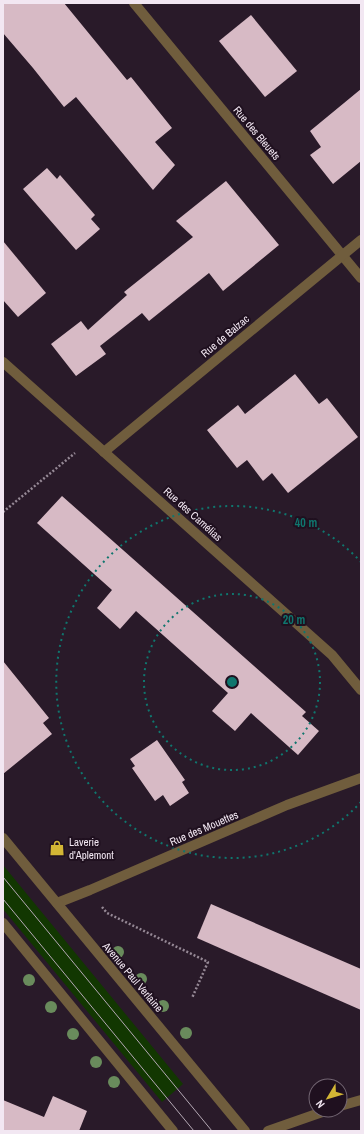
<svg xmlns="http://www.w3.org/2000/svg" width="364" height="1134" font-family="'Archivo Narrow',sans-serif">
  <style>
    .green { fill: #123701 }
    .building { fill: #d7bac5 }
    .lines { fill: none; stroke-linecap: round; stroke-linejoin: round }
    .path { stroke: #958895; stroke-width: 2.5; stroke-dasharray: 2 2; stroke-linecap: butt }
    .minor { stroke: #705d3d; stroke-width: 10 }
    .tertiary { stroke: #705d3d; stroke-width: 10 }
    .tram { stroke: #b4a8b4; stroke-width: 1 }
    .tree { fill: #698b5c }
    .ring { fill: none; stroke: #0f766e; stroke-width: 2; stroke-dasharray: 2 4 }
    .labels { text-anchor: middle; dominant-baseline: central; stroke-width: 4; stroke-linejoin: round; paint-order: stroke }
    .street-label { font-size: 11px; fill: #f2e7f2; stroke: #1f101f }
    .poi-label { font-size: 11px; fill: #f2e7f2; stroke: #1f101f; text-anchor: start }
    .centre { fill: #0f766e; stroke: #1f101f; stroke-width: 2 }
    .ring-label { font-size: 12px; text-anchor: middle; font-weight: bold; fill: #0f766e; stroke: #1f101f; stroke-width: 4; stroke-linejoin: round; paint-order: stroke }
  </style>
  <rect width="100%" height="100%" fill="#291a29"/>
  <!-- green -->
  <path class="green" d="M 3,865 L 183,1084 L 162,1102 L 3,909 Z"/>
  <!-- building -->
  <g class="building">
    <path d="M 3,3 L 64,3 L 127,80 L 131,77 L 172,128 L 155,142 L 175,165 L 153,190 L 76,97 L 64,107 L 33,68 L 3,33 Z"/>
    <path d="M 251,15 L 297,71 L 265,97 L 219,41 Z"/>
    <path d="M 361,89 L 361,161 L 333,184 L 310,155 L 321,147 L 310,131 Z"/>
    <path d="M 47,168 L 57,179 L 60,175 L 95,215 L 91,219 L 100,229 L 76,250 L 23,189 Z"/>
    <path d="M 226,181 L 279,245 L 223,291 L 209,273 L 149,321 L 142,313 L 100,346 L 106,354 L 76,376 L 51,344 L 81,321 L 88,330 L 127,295 L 124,292 L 193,237 L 176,221 Z"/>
    <path d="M 3,241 L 46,293 L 18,317 L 3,300 Z"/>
    <path d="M 295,374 L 319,404 L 327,398 L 358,437 L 288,493 L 272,473 L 263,481 L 247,460 L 237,468 L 207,430 L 238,405 L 245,414 Z"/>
    <path d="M 62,496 L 306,712 L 302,716 L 319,731 L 298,755 L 251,713 L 235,731 L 212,711 L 228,693 L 136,611 L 120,629 L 97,608 L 112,590 L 37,523 Z"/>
    <path d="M 3,661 L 49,718 L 43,723 L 52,734 L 3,774 Z"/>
    <path d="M 157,740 L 185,780 L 182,782 L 189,793 L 170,806 L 163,795 L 155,801 L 132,768 L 135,766 L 130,759 Z"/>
    <path d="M 211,904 L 361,969 L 361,1010 L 197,938 Z"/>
    <path d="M 53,1096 L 87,1111 L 79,1131 L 3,1131 L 3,1100 L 44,1117 Z"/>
  </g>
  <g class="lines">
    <!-- path -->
    <g class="path">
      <path d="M 3,512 L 75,453"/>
      <path d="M 102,907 L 107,913 L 208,962 L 192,998"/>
    </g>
    <!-- minor -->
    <g class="minor">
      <path d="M 134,3 L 361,278"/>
      <path d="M 3,362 L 332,655 L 361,690"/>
      <path d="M 104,452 L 361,240"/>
      <path d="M 57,903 L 90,890 L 287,805 L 361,778"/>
      <path d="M 340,1106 L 361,1100"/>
      <path d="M 268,1131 L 328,1110"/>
    </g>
    <!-- tertiary -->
    <g class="tertiary">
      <path d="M 3,838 L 245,1131"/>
      <path d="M 3,923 L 173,1131"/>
    </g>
    <!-- tram -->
    <g class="tram">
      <path d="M 3,877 L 212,1131"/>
      <path d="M 3,899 L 194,1131"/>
    </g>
  </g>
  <!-- trees -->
  <g class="tree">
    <circle cx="118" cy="952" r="6"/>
    <circle cx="141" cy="979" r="6"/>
    <circle cx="29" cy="980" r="6"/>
    <circle cx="163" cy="1006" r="6"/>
    <circle cx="51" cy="1007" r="6"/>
    <circle cx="186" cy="1033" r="6"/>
    <circle cx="73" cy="1034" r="6"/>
    <circle cx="96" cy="1062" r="6"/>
    <circle cx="114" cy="1082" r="6"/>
  </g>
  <!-- distance rings -->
  <g class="ring">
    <circle cx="232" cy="682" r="88"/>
    <path d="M361 802A176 176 0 1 1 361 562"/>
  </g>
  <!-- icons -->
  <defs>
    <g id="shop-bare" transform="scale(1.2)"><path d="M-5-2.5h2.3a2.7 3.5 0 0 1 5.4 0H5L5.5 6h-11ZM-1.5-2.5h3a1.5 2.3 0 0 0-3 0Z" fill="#d3b635" stroke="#1f101f" stroke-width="2.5" paint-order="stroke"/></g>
  </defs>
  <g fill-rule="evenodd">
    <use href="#shop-bare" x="57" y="848"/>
  </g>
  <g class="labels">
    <!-- street labels -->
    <g class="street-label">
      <text transform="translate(257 133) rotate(50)">Rue des Bleuets</text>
      <text transform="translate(225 336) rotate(-40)">Rue de Balzac</text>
      <text transform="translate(193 514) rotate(42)">Rue des Camélias</text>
      <text transform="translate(204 828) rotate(-23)">Rue des Mouettes</text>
      <text transform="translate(133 977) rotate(50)">Avenue Paul Verlaine</text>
    </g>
    <!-- poi labels -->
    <g class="poi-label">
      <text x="69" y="842">Laverie<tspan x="69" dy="13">d'Aplemont</tspan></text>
    </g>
  </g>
  <circle cx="232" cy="682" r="6" class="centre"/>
  <g class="ring-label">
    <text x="306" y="527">40 m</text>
    <text x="294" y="624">20 m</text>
  </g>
  <!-- border -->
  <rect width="364" height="1134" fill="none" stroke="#f2e7f2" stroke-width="8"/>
  <!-- north arrow -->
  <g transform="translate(328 1098) rotate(232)"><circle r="19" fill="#1f101f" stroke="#736673"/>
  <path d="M0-3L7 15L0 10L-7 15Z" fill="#d3b635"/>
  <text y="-6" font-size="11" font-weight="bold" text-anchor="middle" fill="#f2e7f2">N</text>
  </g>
</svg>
